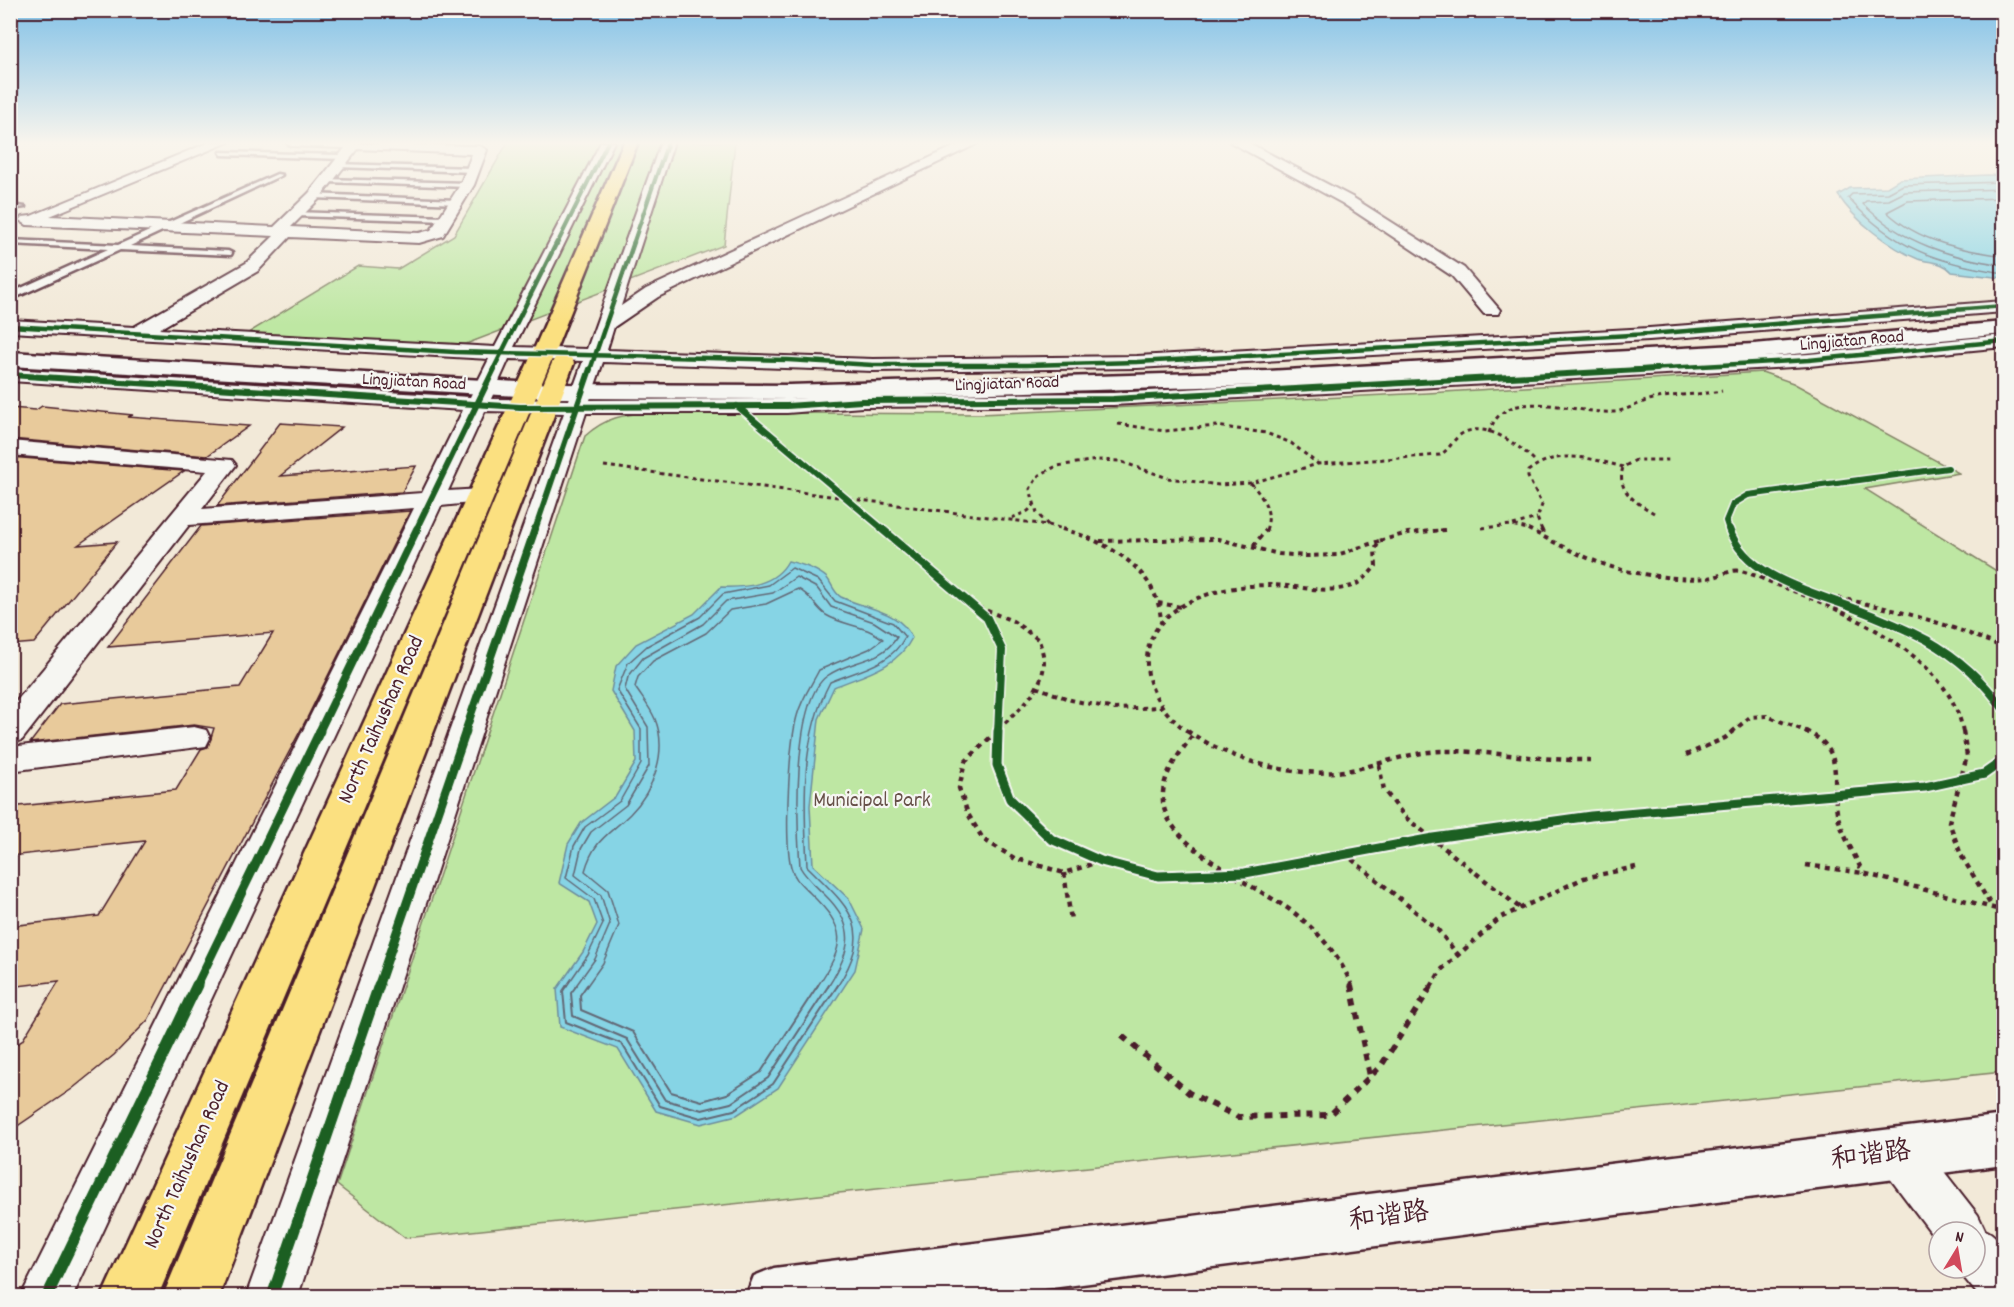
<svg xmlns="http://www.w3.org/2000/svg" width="2014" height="1307" font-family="Dekko,'LXGW WenKai TC',sans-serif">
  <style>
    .green { fill: #bee7a3; stroke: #848367; stroke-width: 1.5 }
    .water { fill: #86d4e5; stroke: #6e8c9b; stroke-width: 1.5 }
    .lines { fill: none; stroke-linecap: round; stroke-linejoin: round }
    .shore-far1 { stroke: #626775; stroke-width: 1.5 }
    .shore { stroke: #626775; stroke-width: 2 }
    .building { fill: #e8ca9b; stroke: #4a1f2b; stroke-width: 1.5 }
    .service-casing { stroke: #4a1f2b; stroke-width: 5 }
    .minor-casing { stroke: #4a1f2b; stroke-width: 4 }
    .tertiary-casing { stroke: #4a1f2b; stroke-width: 5 }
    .secondary-casing { stroke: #4a1f2b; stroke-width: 5 }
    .primary-casing { stroke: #4a1f2b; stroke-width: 5 }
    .path-far3 { stroke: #4a1f2b; stroke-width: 3; stroke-dasharray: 4 4; stroke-linecap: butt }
    .path-far2 { stroke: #4a1f2b; stroke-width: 4; stroke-dasharray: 4.5 4.5; stroke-linecap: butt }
    .path-far1 { stroke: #4a1f2b; stroke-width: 4.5; stroke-dasharray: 5 5; stroke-linecap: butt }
    .path { stroke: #4a1f2b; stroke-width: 6; stroke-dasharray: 7 7; stroke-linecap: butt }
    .service { fill: #f6f6f2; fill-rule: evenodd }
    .minor { fill: #f6f6f2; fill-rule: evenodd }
    .tertiary { fill: #f6f6f2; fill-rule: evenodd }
    .secondary { fill: #f6f6f2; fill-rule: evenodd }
    .primary { fill: #fbe080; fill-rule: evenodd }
    .cycleway-far5-casing { stroke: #f6f6f2; stroke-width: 5 }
    .cycleway-far4-casing { stroke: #f6f6f2; stroke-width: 7 }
    .cycleway-far3-casing { stroke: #f6f6f2; stroke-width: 9 }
    .cycleway-far2-casing { stroke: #f6f6f2; stroke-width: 11 }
    .cycleway-far1-casing { stroke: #f6f6f2; stroke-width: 13 }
    .cycleway-casing { stroke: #f6f6f2; stroke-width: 15 }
    .cycleway-far5 { stroke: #1b5e20; stroke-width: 4 }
    .cycleway-far4 { stroke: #1b5e20; stroke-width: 4.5 }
    .cycleway-far3 { stroke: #1b5e20; stroke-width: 6 }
    .cycleway-far2 { stroke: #1b5e20; stroke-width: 8 }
    .cycleway-far1 { stroke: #1b5e20; stroke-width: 9 }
    .cycleway { stroke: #1b5e20; stroke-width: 11 }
    .labels { text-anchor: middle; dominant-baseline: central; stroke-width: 4.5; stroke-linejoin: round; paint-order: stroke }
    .far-street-label { font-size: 18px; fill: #4a1f2b; stroke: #f6f6f2 }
    .street-label { font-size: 22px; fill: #4a1f2b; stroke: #f6f6f2 }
    .park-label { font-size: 22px; fill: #675149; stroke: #f6f6f2 }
    .near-street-label { font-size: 27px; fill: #4a1f2b; stroke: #f6f6f2 }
  </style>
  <rect width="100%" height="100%" fill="#f2e9d8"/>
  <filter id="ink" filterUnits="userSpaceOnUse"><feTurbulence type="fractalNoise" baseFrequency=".0167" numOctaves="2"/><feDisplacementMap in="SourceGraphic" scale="12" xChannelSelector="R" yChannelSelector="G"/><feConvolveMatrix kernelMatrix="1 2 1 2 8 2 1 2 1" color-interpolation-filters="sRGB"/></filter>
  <g filter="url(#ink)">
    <!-- green -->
    <g class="green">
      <path d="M 508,142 L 735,142 L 724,245 L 466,344 L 243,336 L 358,266 L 398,269 L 454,235 Z"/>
      <path d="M 1762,372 L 1793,383 L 1959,473 L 1865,489 L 2003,575 L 2003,1072 L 405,1238 L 337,1185 L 585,436 C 606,417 623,415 650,412 L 980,414 L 1428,393 Z"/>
    </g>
    <!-- water -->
    <g class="water">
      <path d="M 1988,175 L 2003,176 L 2003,278 L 1952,272 C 1943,261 1930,263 1918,259 C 1890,248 1854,220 1838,195 L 1850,188 L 1887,187 L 1900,179 Z"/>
      <path d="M 788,561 C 801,564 817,569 827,578 C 832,584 834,593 841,597 C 865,609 900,610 912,638 C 897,668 863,675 834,687 L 819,719 L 810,806 L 813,865 L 849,899 L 864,929 L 855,970 L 778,1088 L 737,1115 L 701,1124 L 656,1111 L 618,1049 L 560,1027 L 557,989 L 583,952 L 597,924 L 589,902 L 559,883 L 568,844 L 581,823 L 616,796 L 636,762 L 635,731 L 611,691 L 616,666 L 636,644 L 694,614 L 721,587 C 747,588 775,585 788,561 Z"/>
    </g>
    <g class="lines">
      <!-- shore-far1 -->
      <g class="shore-far1">
        <path d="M 2004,182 L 1903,185 L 1888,193 L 1852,194 L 1848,198 C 1895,249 1937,263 2004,273"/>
        <path d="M 2004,189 L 1905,192 L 1889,200 L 1866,201 L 1863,204 C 1902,243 1951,258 2004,265"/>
        <path d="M 2004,198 L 1908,201 L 1887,212 C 1919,242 1962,250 2004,256"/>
        <path d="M 566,987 L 588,955 L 603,924 L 594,899 L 566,878 L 574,846 L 585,827 L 620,801 L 641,764 L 641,729 L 617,690 L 628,663 L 647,646 L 700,617 L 723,594 L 769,585 L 792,568 L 818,580 L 835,601 L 893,623 L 905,637 C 890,666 858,670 830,682 C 800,739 804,804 807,866 C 849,908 876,927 837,987"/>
        <path d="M 575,987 L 595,959 L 610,924 L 601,895 L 575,875 L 581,849 L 591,832 L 626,805 L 649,766 L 648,727 L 625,689 L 628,677 L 643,658 L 703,624 L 726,601 L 773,593 L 796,577 L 817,588 L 831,607 L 874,622 L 897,637 C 880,664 850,659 827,676 C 792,701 797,827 800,867 C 806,878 816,886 825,895 C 858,927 851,951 828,987"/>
        <path d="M 586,987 L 603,963 L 619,925 L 608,890 L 585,871 C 594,839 609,835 630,814 C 654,790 668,751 655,719 C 650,707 642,698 635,687 L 638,677 L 653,661 L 706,633 L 730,610 L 766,604 L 798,589 C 811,595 815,607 826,615 C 844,626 866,625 883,639 L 869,649 L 819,670 C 812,684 801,700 797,716 C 789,745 784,838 791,867 C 794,879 802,885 810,893 C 848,930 846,943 817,987"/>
      </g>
      <!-- shore -->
      <g class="shore">
        <path d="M 567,985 L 563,991 L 566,1022 L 622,1044 L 660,1106 L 701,1118 L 734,1110 L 773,1084 L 838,985"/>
        <path d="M 577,985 L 571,993 L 573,1016 L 627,1039 L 665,1100 L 702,1110 L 731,1103 L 768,1078 L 829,985"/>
        <path d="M 587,985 L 580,995 L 581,1010 L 633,1032 L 671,1092 L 702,1101 L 727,1094 L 761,1072 L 818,985"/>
      </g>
    </g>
    <!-- building -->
    <g class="building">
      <path d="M 42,406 L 133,415 L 128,417 L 249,426 L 207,456 L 10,439 L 10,408 L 36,410 Z"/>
      <path d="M 280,423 L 342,427 L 280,476 L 416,466 L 402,492 L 217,506 Z"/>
      <path d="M 10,457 L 184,471 L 78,545 L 117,542 L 34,643 L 10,645 Z"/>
      <path d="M 410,511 L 307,718 L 148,1020 L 114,1055 L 72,1089 L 10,1131 L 10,1048 L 22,1041 L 59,981 L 10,987 L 10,926 L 99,916 L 145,841 L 10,856 L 10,807 L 176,790 L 201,749 L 208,747 L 214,728 L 194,725 L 30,743 L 60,704 L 240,687 L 273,633 L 108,647 L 201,526 Z"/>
    </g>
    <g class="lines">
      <!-- service casing -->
      <g class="service-casing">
        <g id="service">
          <path d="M 220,152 L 344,155 L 347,157 L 344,159 L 222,155 Z"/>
          <path d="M 336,164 L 473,168 L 476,170 L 473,172 L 338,167 Z"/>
          <path d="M 277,174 L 282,175 L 130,246 L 228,251 L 232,253 L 231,255 L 120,250 L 10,300 L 10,293 L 108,249 L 10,244 L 10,240 L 118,245 Z"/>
          <path d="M 325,179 L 467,183 L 471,185 L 467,187 L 327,182 Z"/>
          <path d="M 311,194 L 457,200 L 461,202 L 457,204 L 314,198 Z"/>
          <path d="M 10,205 L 25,207 L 10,209 Z"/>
          <path d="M 293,212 L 446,217 L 450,219 L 446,221 L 296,216 Z"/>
        </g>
      </g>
      <!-- minor casing -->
      <g class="minor-casing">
        <g id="minor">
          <path d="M 210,142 L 229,142 L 50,216 L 274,227 L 309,193 L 345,148 L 291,146 L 285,142 L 480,146 L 487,150 L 474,185 L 443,236 L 419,243 L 290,237 L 258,271 L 159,329 L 495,347 L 601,142 L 614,142 L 514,347 L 587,349 L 661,142 L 674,142 L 621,306 L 646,289 L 964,142 L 981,142 L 658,297 L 614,327 L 607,350 L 873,359 L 1137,356 L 1649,328 L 2004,301 L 2004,312 L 1649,340 L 1137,368 L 873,371 L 603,362 L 590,400 L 787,399 L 862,395 L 1113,393 L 1809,354 L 2004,335 L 2004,347 L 1809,366 L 1113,405 L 862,407 L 787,413 L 586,413 L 298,1296 L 246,1296 L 564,413 L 485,411 L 448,491 L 481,489 L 490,491 L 493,496 L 490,501 L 441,506 L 73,1296 L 21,1296 L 414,508 L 189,525 L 22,740 L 10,743 L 10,709 L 207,471 L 10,455 L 10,441 L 232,460 L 236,465 L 202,509 L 422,493 L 463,410 L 10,381 L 10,369 L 470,397 L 489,359 L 10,332 L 10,320 L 134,327 L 246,263 L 274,236 L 27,225 L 19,220 L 22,217 L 31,216 ZM 358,149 L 472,154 L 460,185 L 431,230 L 419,233 L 291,227 L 319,199 ZM 509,359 L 583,361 L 569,400 L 491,399 Z"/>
          <path d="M 1230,142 L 1247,142 L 1352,197 L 1464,268 L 1500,310 L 1498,314 L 1484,314 L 1452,276 L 1342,203 Z"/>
          <path d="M 194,727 L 206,730 L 210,738 L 206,746 L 10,771 L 10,747 Z"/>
          <path d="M 1900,1130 L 1917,1137 L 1978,1215 L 1985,1230 C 2011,1241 2004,1273 2004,1296 L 1979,1296 L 1957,1269 L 1975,1268 L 1975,1232 L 1939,1232 L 1939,1243 L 1883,1169 L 1877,1153 L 1883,1137 Z"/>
        </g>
      </g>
      <!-- tertiary casing -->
      <g class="tertiary-casing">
        <path id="tertiary" d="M 2004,1115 L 2004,1165 L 989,1296 L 746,1296 L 754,1276 L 774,1268 Z"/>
      </g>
      <!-- secondary casing -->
      <g class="secondary-casing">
        <path id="secondary" d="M 2004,322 L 2004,334 L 1754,358 L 1268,385 L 789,399 L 552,398 L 10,366 L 10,352 L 552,384 L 789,385 L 1268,371 L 1754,344 Z"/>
      </g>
      <!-- primary casing -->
      <g class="primary-casing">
        <g id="primary">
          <path d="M 624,142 L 638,142 L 554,354 L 158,1296 L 102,1296 L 532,354 Z"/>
          <path d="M 563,356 L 571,358 L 574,363 L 219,1296 L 163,1296 L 552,363 L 555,358 Z"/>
        </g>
      </g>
      <!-- path-far3 -->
      <g class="path-far3">
        <path d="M 1118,424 L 1165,431 L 1216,426 L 1266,433 L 1291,443 L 1318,464"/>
        <path d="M 1489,433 C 1504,382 1575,415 1613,412 C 1627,411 1639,402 1653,399 C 1675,394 1699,395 1722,391"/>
        <path d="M 604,466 L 1048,525 L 1067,530"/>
        <path d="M 1251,483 C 1263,498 1273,511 1266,530"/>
        <path d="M 1654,513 C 1635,502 1616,491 1623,467 L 1636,460 L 1672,460"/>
        <path d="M 1012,518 L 1028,511 L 1034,505"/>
        <path d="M 1048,525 L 1037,513 L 1030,489 L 1039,475 L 1057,466 L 1097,460 L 1119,461 L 1168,478 L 1219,485 L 1251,483 L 1318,464 L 1440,455 C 1449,450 1452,441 1460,435 C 1484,418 1520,446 1536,462"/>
        <path d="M 1513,525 L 1537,518"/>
        <path d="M 1482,528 L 1512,525 L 1531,530"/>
        <path d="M 1440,530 L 1445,530"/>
        <path d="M 1542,530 L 1537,518 L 1542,505 L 1528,477 L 1528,471 C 1557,448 1590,458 1623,467"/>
      </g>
      <!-- path-far2 -->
      <g class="path-far2">
        <path d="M 1062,529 C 1106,541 1159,569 1161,622"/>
        <path d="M 1528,529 C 1562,546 1599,567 1637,573 C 1661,577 1691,581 1714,577 C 1722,575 1732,569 1740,571 C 1755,574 1769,582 1783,587 C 1846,611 1951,657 1963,732"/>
        <path d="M 1541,529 L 1544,535"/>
        <path d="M 1100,541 L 1218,539 L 1279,554 L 1306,556 L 1337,555 L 1379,541"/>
        <path d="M 1253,546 L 1267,529"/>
        <path d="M 1803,592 C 1873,603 1939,619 2004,648"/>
        <path d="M 1158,603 L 1181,607"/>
        <path d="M 970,604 L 1013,621 L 1039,640 C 1041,647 1044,656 1044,663 C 1043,692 1014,714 995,732"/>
        <path d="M 1036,687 L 1071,700 L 1115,709 L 1161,707"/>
        <path d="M 1189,732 C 1167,718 1148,692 1147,665 C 1144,603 1222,585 1270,585 C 1296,585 1322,594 1348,587 C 1361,584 1367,576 1376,566 L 1375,550 L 1379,541 L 1408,533 L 1445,530"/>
        <path d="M 1732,732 L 1750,717 L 1767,716 L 1808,732"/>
      </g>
      <!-- path-far1 -->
      <g class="path-far1">
        <path d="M 997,731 L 965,762 L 959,788 L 968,814 L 983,839 L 1014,858 L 1064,873 L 1101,861"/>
        <path d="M 1187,731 C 1234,762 1299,781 1356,769 C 1385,763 1414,751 1445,751 C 1493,751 1541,761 1590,760"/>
        <path d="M 1805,731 C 1846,749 1831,777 1837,812 C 1841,833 1854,853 1863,873"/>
        <path d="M 1963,731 L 1967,756 L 1949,822 L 1961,855 L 1992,907"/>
        <path d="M 1192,736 C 1178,756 1161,775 1163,801 C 1165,846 1260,888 1293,912 C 1317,930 1342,958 1352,987"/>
        <path d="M 1686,755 L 1725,738 L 1734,731"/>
        <path d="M 1379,765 L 1384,790 L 1405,817 L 1520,908"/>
        <path d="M 1344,853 L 1438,930 L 1458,955"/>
        <path d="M 1806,865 L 1863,873 L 2004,911"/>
        <path d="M 1064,873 L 1071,920"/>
        <path d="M 1431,987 L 1441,970 L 1500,918 L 1584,878 L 1636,867"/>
      </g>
      <!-- path -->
      <g class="path">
        <path d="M 1351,985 L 1370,1076"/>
        <path d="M 1122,1036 L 1189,1093 L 1238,1117 L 1330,1115 L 1381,1066 L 1432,985"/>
      </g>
      <!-- service -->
      <use href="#service" class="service"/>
      <!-- minor -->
      <use href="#minor" class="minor"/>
      <!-- tertiary -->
      <use href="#tertiary" class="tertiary"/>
      <!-- secondary -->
      <use href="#secondary" class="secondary"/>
      <!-- primary -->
      <use href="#primary" class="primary"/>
      <!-- cycleway-far5 casing -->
      <g class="cycleway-far5-casing">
        <g id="cycleway-far5">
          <path d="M 557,244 L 608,142"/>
          <path d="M 633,244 L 668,142"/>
        </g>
      </g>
      <!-- cycleway-far4 casing -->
      <g class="cycleway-far4-casing">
        <g id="cycleway-far4">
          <path d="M 10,326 L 455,352 L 788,360 L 873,365 L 1027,365 L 1137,362 L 1649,334 L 2004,306"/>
          <path d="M 493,370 L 557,242"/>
          <path d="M 590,370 L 634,242"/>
          <path d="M 1631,370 L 1809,360 L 2004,341"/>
        </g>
      </g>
      <!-- cycleway-far3 casing -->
      <g class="cycleway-far3-casing">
        <g id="cycleway-far3">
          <path d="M 10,375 L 520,407 L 787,406 L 862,401 L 1113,399 L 1657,369"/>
          <path d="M 737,406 L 884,530"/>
          <path d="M 416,530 L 494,369"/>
          <path d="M 535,530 L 590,369"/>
          <path d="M 1729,530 L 1726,521 L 1733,504 L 1748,495 L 1948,468"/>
        </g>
      </g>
      <!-- cycleway-far2 casing -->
      <g class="cycleway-far2-casing">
        <g id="cycleway-far2">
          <path d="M 882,529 L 987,618 L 1002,650 L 998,732"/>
          <path d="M 1729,529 C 1746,578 1813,592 1856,609 C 1880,618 1904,628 1927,640 C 1959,658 1983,680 2004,710"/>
          <path d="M 319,732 L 417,529"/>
          <path d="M 465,732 L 535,529"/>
        </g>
      </g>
      <!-- cycleway-far1 casing -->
      <g class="cycleway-far1-casing">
        <g id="cycleway-far1">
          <path d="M 998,731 L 997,765 L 1010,799 L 1051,839 L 1101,861 L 1158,876 L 1245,873 L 1433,838 L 1591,816 L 1925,787 L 1984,774 L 2004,760"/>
          <path d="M 196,987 L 320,731"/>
          <path d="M 378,987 L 466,731"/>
        </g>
      </g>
      <!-- cycleway casing -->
      <g class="cycleway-casing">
        <g id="cycleway">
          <path d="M 47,1296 L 197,985"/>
          <path d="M 272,1296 L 379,985"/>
        </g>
      </g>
      <!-- cycleway-far5 -->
      <use href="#cycleway-far5" class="cycleway-far5"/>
      <!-- cycleway-far4 -->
      <use href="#cycleway-far4" class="cycleway-far4"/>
      <!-- cycleway-far3 -->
      <use href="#cycleway-far3" class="cycleway-far3"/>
      <!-- cycleway-far2 -->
      <use href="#cycleway-far2" class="cycleway-far2"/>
      <!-- cycleway-far1 -->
      <use href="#cycleway-far1" class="cycleway-far1"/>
      <!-- cycleway -->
      <use href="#cycleway" class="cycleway"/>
    </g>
  </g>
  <!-- sky -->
  <linearGradient id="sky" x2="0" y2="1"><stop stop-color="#81c1e7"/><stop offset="0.44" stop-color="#f9f5ed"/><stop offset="1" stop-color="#f9f5ed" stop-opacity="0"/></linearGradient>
  <rect width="2014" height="325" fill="url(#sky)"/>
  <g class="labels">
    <!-- far-street labels -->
    <g class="far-street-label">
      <text transform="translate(1852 342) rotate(-5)">Lingjiatan Road</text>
      <text transform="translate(414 383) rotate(3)">Lingjiatan Road</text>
      <text transform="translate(1007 385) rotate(-2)">Lingjiatan Road</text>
    </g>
    <!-- street labels -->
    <g class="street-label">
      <text transform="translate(382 720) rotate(-66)">North Taihushan Road</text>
      <text transform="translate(188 1165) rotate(-66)">North Taihushan Road</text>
    </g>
    <!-- park labels -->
    <g class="park-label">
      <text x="872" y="801">Municipal Park</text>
    </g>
    <!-- near-street labels -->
    <g class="near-street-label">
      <text transform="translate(1871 1157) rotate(-7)">和谐路</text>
      <text transform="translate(1389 1218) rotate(-7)">和谐路</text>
    </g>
  </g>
  <!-- margin -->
  <rect width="2014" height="1307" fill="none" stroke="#f6f6f2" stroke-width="36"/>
  <rect x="18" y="18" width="1978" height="1271" fill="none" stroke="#4a1f2b" stroke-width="2" filter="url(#ink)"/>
  <!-- north arrow -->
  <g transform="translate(1957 1250) rotate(11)"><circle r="28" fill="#f6f6f2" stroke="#b1a0a2" stroke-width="1.5"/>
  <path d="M0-4.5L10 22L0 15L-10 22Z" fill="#d1495b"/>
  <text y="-9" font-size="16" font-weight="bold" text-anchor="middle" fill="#4a1f2b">N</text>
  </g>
</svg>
